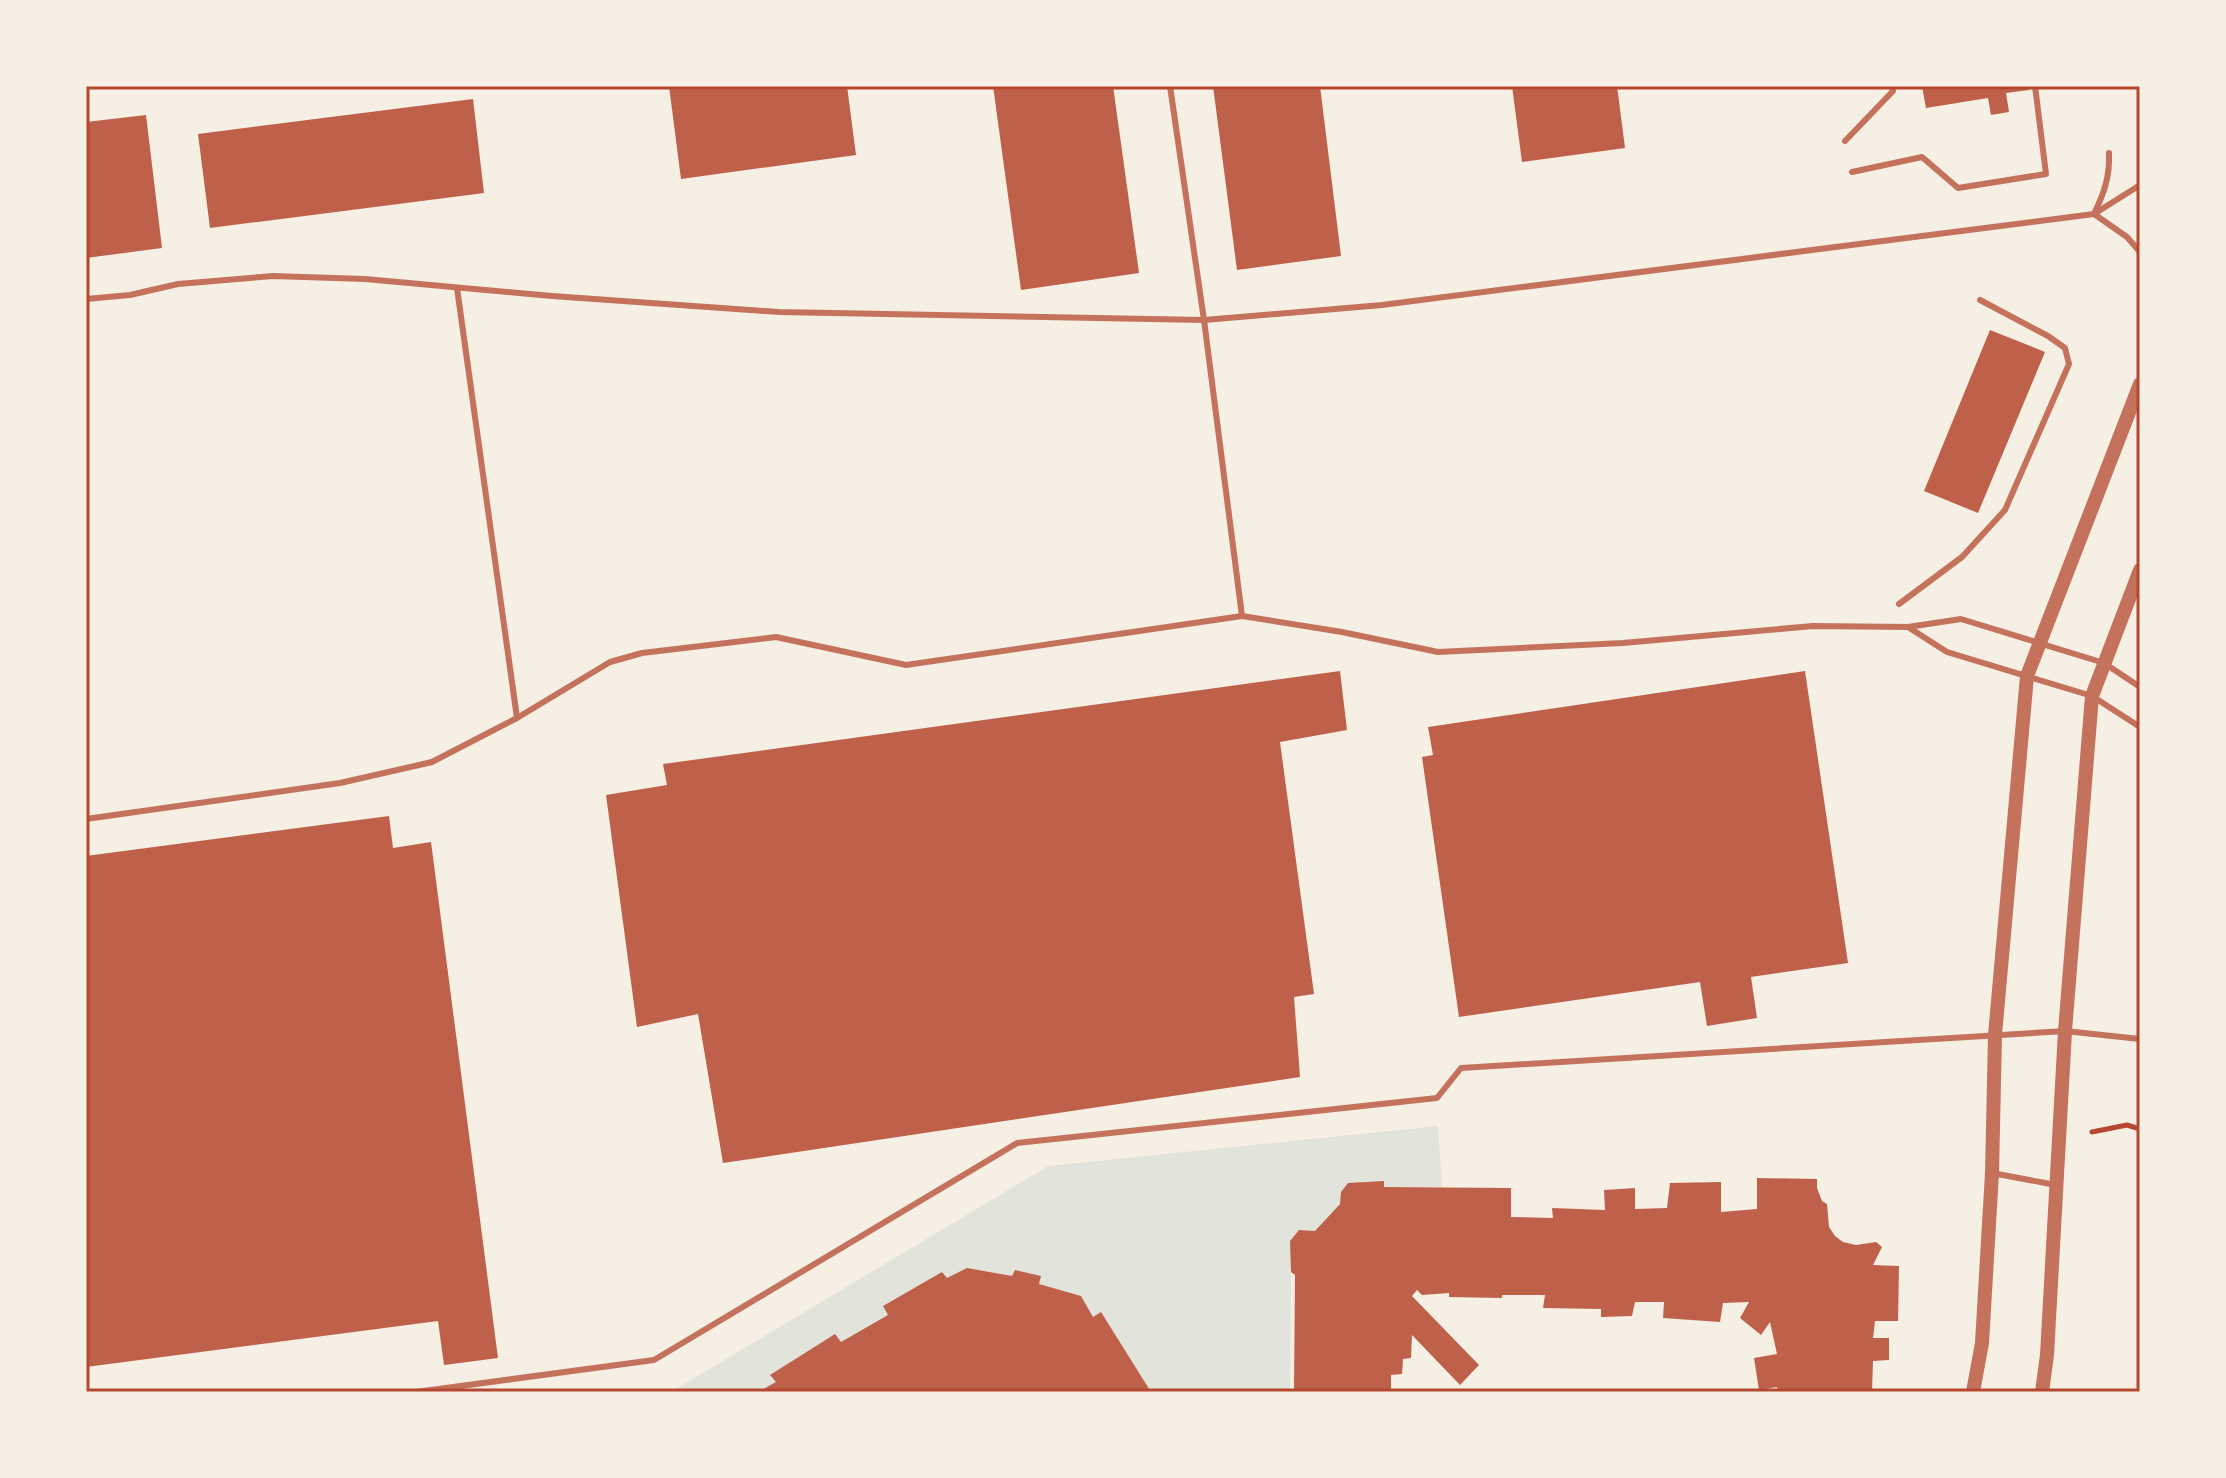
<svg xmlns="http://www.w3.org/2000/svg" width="2226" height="1478" font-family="Arial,sans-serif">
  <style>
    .green { fill: #e2e4dc }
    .building { fill: #bf614a }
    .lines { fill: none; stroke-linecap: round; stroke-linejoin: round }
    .path { stroke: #b5482f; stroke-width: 5 }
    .service { stroke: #c5725c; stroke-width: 6 }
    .tertiary { stroke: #c5725c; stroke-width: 14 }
    .neatline { fill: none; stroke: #b5482f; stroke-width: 3 }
  </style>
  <rect width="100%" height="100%" fill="#f6efe4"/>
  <!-- green -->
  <path class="green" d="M 1438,1126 L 1442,1187 L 1384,1187 L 1348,1183 L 1340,1204 L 1291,1272 L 1290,1392 L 671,1392 L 1048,1166 Z"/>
  <!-- building -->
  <g class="building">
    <path d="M 669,86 L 847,86 L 856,155 L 681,179 Z"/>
    <path d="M 993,86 L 1113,86 L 1139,273 L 1021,290 Z"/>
    <path d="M 1213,86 L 1320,86 L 1341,256 L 1237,270 Z"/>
    <path d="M 1512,86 L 1617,86 L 1625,148 L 1522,162 Z"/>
    <path d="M 1922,86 L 2028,86 L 2029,90 L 2006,93 L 2009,112 L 1991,115 L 1988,98 L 1926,108 Z"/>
    <path d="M 473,99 L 484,193 L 210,228 L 198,134 Z"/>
    <path d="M 146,115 L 162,248 L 86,258 L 86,122 Z"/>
    <path d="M 1990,330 L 2045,352 L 1978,513 L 1924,491 Z"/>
    <path d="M 1340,671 L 1347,730 L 1280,742 L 1314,994 L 1294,997 L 1300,1077 L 723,1163 L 698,1014 L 637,1027 L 606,795 L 667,785 L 663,764 Z"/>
    <path d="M 1805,671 L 1848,963 L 1751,977 L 1757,1018 L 1707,1026 L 1700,982 L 1459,1017 L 1422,757 L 1433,755 L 1428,727 Z"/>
    <path d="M 389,816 L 393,848 L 431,842 L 498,1358 L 444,1365 L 438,1321 L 86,1367 L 86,856 Z"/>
    <path d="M 1757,1178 L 1817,1179 L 1817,1188 L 1822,1201 L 1827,1204 L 1829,1227 L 1835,1236 L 1843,1242 L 1856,1245 L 1876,1242 L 1882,1247 L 1873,1265 L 1899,1266 L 1898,1321 L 1875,1321 L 1873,1338 L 1889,1338 L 1889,1360 L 1873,1361 L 1872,1392 L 1778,1392 L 1777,1387 L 1759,1390 L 1754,1358 L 1777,1354 L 1770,1322 L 1761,1335 L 1740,1318 L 1749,1302 L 1723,1303 L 1720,1322 L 1663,1318 L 1664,1302 L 1635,1302 L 1632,1316 L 1601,1317 L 1601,1309 L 1543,1308 L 1545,1295 L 1502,1295 L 1502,1298 L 1449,1297 L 1449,1293 L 1422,1295 L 1417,1290 L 1412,1296 L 1479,1365 L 1460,1385 L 1412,1335 L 1411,1358 L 1403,1359 L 1402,1374 L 1391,1375 L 1391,1392 L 1294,1392 L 1295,1275 L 1291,1272 L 1290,1241 L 1299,1230 L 1315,1231 L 1340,1204 L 1341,1192 L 1348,1183 L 1384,1181 L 1384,1187 L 1511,1188 L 1511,1217 L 1553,1218 L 1552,1208 L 1605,1210 L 1604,1190 L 1635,1188 L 1635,1209 L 1667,1208 L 1670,1183 L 1721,1182 L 1721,1212 L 1757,1209 Z"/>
    <path d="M 967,1268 L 1012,1276 L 1015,1270 L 1041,1276 L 1039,1284 L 1081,1296 L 1093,1317 L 1101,1312 L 1151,1392 L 758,1392 L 776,1382 L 770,1375 L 835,1334 L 841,1342 L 888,1315 L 883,1306 L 942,1272 L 947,1278 Z"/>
  </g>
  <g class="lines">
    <!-- path -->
    <path class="path" d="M 2092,1132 L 2127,1125 L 2140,1129"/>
    <!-- service -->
    <g class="service">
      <path d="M 1170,86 L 1204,320 L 1242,616"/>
      <path d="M 1845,141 L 1893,91 L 1892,86"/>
      <path d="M 1852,172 L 1922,157 L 1958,188 L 2046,174 L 2035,86"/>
      <path d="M 2094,214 C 2104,193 2110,177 2109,153"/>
      <path d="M 2094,214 L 2127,237 L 2140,252"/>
      <path d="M 457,288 L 517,718"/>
      <path d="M 86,299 L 130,295 L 178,284 L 273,276 L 365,279 L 552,296 L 779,312 L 1204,320 L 1382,305 L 2094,214 L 2140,185"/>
      <path d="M 1899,604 L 1962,557 L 2005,510 L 2069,364 L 2065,348 L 2048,336 L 1980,300"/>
      <path d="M 1908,627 L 1947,652 L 2092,696 L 2140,727"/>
      <path d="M 86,819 L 340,783 L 432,762 L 517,718 L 610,662 L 642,653 L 776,637 L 906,665 L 1242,616 L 1342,632 L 1438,652 L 1623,643 L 1813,626 L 1908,627 L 1961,619 L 2104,663 L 2140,687"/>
      <path d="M 1992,1173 L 2056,1185"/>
      <path d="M 416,1392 L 654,1360 L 1017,1143 L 1437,1098 L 1461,1068 L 2065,1031 L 2140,1039"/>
    </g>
    <!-- tertiary -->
    <g class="tertiary">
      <path d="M 1973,1392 L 1982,1343 L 1992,1173 L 1995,1035 L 2027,676 L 2140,384"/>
      <path d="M 2042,1392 L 2047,1355 L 2065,1031 L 2092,696 L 2140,570"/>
    </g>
  </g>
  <!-- border -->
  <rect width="2226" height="1478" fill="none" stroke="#f6efe4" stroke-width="176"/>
  <rect x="88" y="88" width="2050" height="1302" class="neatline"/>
</svg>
